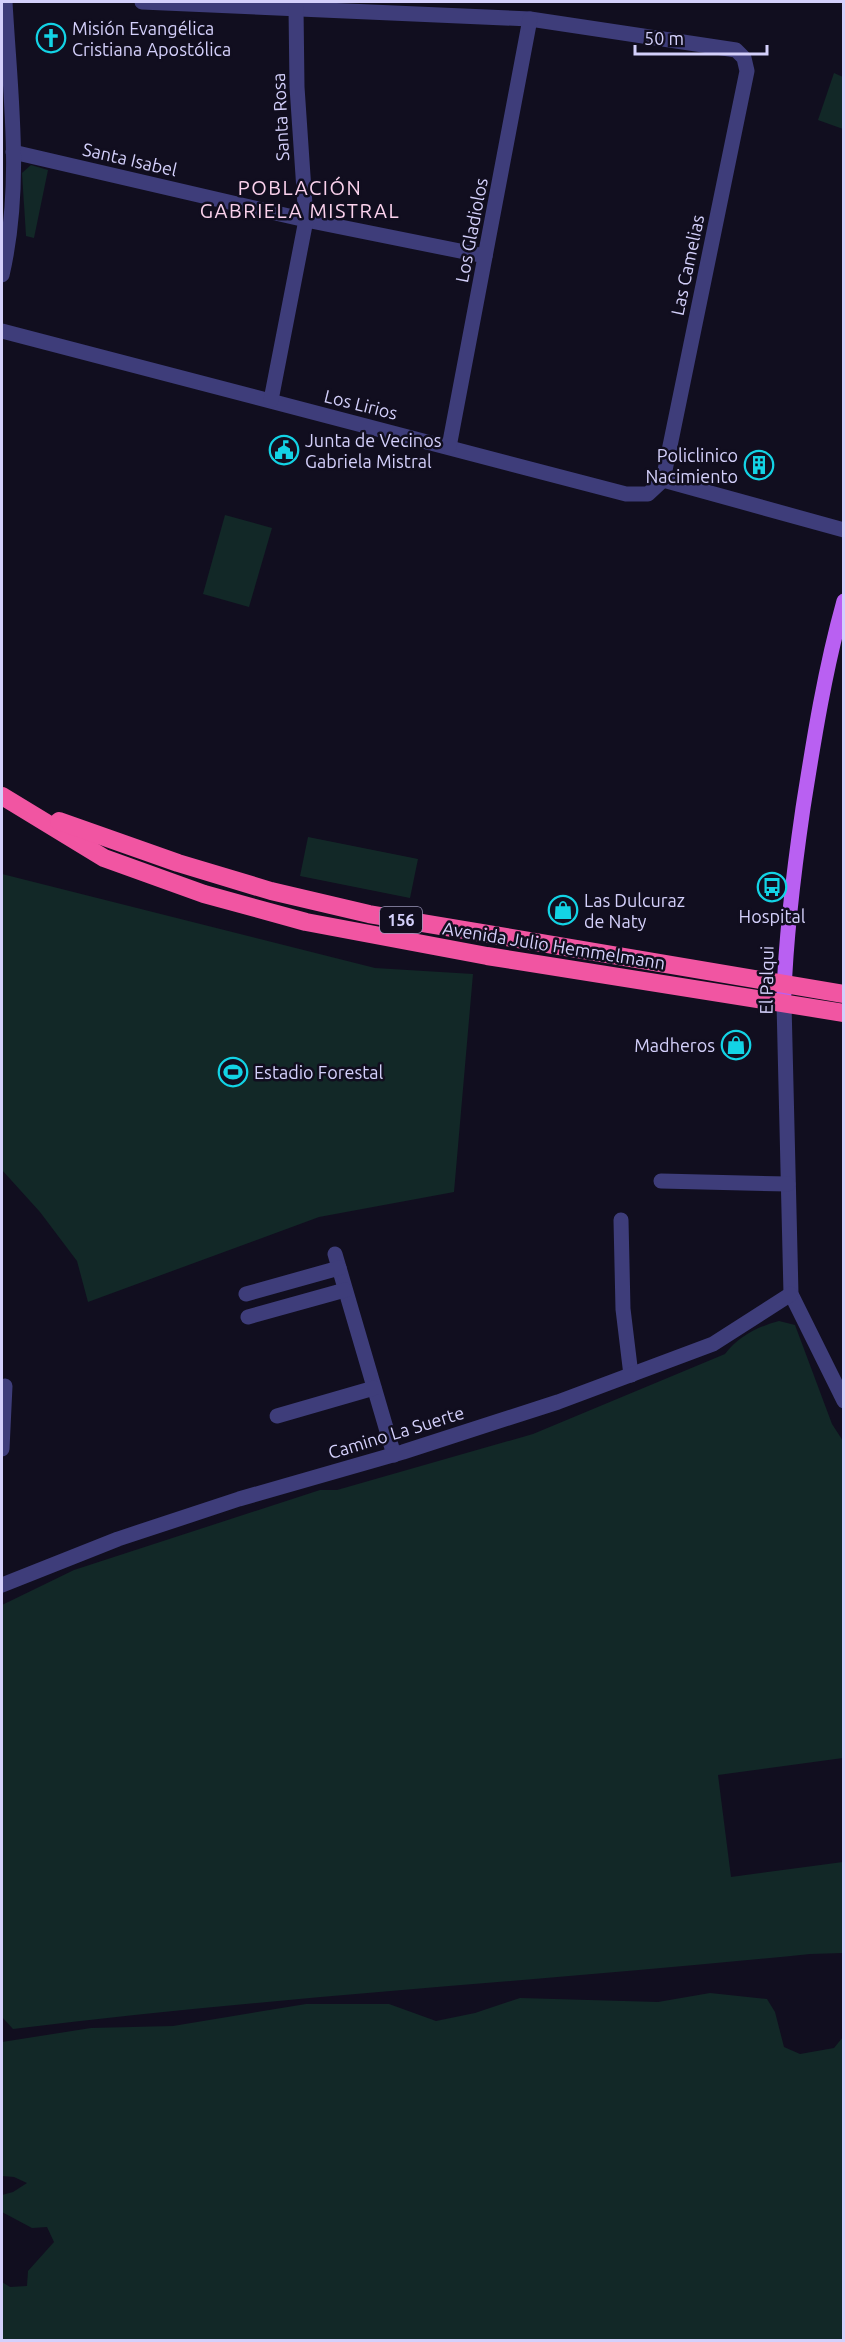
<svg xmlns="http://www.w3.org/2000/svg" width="845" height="2342" font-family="Ubuntu,sans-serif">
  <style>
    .green { fill: #122827 }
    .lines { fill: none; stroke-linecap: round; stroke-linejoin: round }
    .minor { stroke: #3e3d7a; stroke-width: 15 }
    .major { stroke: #b960f2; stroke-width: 15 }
    .highway { stroke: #f155a2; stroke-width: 18 }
    .labels { text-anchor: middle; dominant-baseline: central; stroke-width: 5; stroke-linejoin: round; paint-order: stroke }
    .shield { fill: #110e1f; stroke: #9a96b9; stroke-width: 1.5 }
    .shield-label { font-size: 16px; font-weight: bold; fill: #d4d0fb }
    .poi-label { font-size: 18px; fill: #d4d0fb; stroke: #110e1f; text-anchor: start }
    .street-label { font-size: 18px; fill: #d4d0fb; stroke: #110e1f }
    .neighbourhood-label { font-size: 20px; letter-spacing: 1.5px; fill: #fbd2ed; stroke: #110e1f }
  </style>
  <rect width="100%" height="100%" fill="#110e1f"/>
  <!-- green -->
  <g class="green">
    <path d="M 834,73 L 843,77 L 843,129 L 818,120 Z"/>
    <path d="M 31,165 L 48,170 L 34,238 L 26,236 L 22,173 Z"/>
    <path d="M 225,515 L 272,528 L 249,607 L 203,594 Z"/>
    <path d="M 308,837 L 418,859 L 410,898 L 300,876 Z"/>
    <path d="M 2,874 L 375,968 L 473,974 L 454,1192 L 319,1217 L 88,1302 L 77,1261 L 40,1212 L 2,1170 Z"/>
    <path d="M 779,1321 L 795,1325 L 832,1424 L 843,1441 L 843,1758 L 718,1775 L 731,1877 L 843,1862 L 843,1953 L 810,1954 C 544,1981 278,1996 13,2029 L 2,2017 L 2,1605 L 74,1570 L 320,1490 L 337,1490 L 533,1434 L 725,1354 C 739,1336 757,1327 779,1321 Z"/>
    <path d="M 710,1993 L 767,1999 L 775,2012 L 784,2047 L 800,2054 L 834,2048 L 843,2037 L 843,2340 L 2,2340 L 2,2282 L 10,2287 L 27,2286 L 28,2271 L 54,2242 L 47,2227 L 32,2228 L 2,2212 L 2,2195 L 13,2192 L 27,2183 L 14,2177 L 2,2176 L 2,2042 L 91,2028 L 173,2026 L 306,2004 L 389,2004 L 436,2021 L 475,2013 L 520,1998 L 658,2002 Z"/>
  </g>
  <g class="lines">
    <!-- minor -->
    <g class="minor">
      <path d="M 13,152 L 306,220 L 485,256"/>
      <path d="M 2,275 C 23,185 10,93 5,2"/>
      <path d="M 2,331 L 626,494 L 648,494 L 663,480 L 747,71 L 744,58 L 736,50 L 530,19 L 142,2"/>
      <path d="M 271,400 L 306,220 L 297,87 L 296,8"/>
      <path d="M 449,447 L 530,19"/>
      <path d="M 663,480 L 844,530"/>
      <path d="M 784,1003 L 791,1294 L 844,1401"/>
      <path d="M 661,1181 L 788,1184"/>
      <path d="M 621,1220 L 623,1309 L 631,1375"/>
      <path d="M 335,1254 L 394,1455"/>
      <path d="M 246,1294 L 339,1268"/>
      <path d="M 248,1317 L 345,1290"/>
      <path d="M 277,1416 L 374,1388"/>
      <path d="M 2,1449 L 5,1386"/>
      <path d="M 2,1585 L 118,1539 L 239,1499 L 403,1452 L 558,1402 L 713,1344 L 791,1294"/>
    </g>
    <!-- major -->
    <path class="major" d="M 784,994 C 786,931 794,870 803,808 C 814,738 825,669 844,601"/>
    <!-- highway -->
    <g class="highway">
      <path d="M 2,796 L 104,858 L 204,894 L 306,922 L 487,956 L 844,1013"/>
      <path d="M 59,821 L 178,863 L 271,891 L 369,914 L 844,994"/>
    </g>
  </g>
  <!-- icons -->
  <defs>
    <g id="church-ring" transform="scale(1.5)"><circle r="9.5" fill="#110e1f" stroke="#13d3e5" stroke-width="1.5"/><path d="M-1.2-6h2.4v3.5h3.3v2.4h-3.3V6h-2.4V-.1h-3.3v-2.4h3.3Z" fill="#13d3e5"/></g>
    <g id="civic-ring" transform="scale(1.5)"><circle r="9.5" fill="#110e1f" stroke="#13d3e5" stroke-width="1.5"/><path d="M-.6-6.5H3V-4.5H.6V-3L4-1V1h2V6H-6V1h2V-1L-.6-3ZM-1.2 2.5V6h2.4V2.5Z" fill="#13d3e5"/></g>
    <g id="building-ring" transform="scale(1.5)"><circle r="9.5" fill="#110e1f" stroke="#13d3e5" stroke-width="1.5"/><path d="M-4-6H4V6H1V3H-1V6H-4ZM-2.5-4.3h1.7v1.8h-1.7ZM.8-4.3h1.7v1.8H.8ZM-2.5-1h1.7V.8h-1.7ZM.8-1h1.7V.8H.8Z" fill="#13d3e5"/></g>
    <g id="bus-ring" transform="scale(1.5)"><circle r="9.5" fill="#110e1f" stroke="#13d3e5" stroke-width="1.5"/><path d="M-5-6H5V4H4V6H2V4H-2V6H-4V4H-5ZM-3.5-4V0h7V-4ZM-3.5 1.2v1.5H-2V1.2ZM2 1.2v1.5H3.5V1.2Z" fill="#13d3e5"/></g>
    <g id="shop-ring" transform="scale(1.5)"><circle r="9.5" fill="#110e1f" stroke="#13d3e5" stroke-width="1.5"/><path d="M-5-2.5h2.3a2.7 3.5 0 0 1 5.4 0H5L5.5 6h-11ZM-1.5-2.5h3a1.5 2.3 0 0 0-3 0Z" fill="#13d3e5"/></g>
    <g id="stadium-ring" transform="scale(1.5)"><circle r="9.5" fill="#110e1f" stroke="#13d3e5" stroke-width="1.5"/><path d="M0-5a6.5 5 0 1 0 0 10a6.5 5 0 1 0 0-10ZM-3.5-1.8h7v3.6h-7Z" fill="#13d3e5"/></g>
  </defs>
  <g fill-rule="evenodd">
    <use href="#church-ring" x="51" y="38"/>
    <use href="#civic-ring" x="284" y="450"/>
    <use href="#building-ring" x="759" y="465"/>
    <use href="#bus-ring" x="772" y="887"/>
    <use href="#shop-ring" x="563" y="910"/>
    <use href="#shop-ring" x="736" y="1045"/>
    <use href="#stadium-ring" x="233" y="1072"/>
  </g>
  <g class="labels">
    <!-- shield labels -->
    <rect class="shield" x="380" y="907" width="42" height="26" rx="4.5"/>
    <g class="shield-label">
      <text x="401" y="920">156</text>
    </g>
    <!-- poi labels -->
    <g class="poi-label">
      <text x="72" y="28">Misión Evangélica<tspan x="72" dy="21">Cristiana Apostólica</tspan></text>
      <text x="305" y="440">Junta de Vecinos<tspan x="305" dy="21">Gabriela Mistral</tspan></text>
      <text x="738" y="455" text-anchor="end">Policlinico<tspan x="738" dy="21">Nacimiento</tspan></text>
      <text x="584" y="900">Las Dulcuraz<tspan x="584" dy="21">de Naty</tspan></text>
      <text x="772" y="916" text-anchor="middle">Hospital</text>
      <text x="715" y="1045" text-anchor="end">Madheros</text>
      <text x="254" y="1072">Estadio Forestal</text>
    </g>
    <!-- street labels -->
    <g class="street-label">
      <text transform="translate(280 117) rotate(-93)">Santa Rosa</text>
      <text transform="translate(130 159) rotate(13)">Santa Isabel</text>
      <text transform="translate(471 230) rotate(-79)">Los Gladiolos</text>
      <text transform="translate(687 265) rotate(-78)">Las Camelias</text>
      <text transform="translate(361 404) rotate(14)">Los Lirios</text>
      <text transform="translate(554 945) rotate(9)">Avenida Julio Hemmelmann</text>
      <text transform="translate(766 980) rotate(-89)">El Palqui</text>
      <text transform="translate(396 1432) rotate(-17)">Camino La Suerte</text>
    </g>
    <!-- neighbourhood labels -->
    <g class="neighbourhood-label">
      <text x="300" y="187">POBLACIÓN<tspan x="300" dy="23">GABRIELA MISTRAL</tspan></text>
    </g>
  </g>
  <!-- border -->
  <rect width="845" height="2342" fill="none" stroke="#d4d0fb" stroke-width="6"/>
  <!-- scale -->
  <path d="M635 45v9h132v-9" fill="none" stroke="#d4d0fb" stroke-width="3"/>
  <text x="644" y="45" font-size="18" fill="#d4d0fb" stroke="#110e1f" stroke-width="4.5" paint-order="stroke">50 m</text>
</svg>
